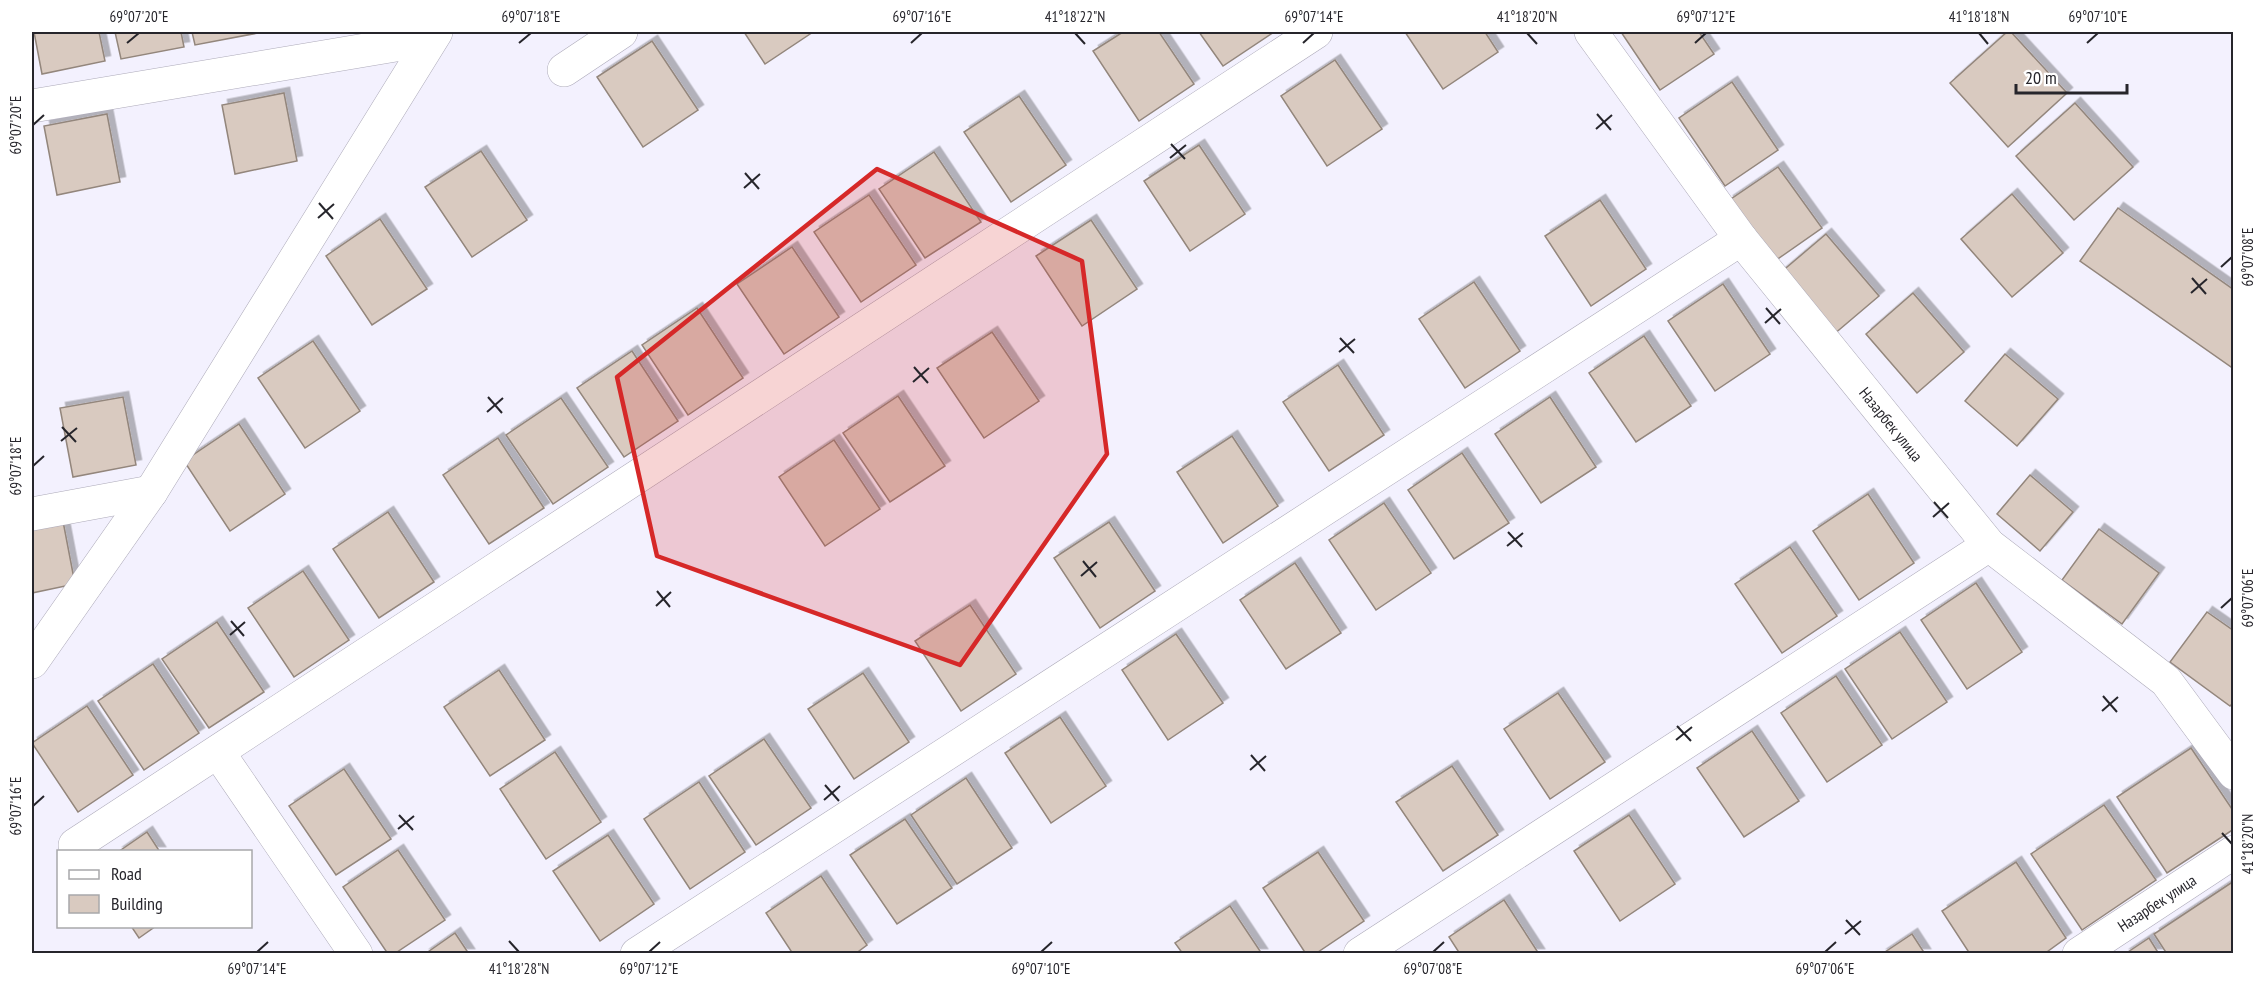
<svg xmlns="http://www.w3.org/2000/svg" width="2265" height="985" font-family="'PT Sans Narrow',sans-serif">
  <style>
    .building { fill: #d9cac0; stroke: #93867c; stroke-width: 1.5; filter: url(#shadow) }
    .lines { fill: none; stroke-linecap: round; stroke-linejoin: round }
    .minor-casing { stroke: #adaab9; stroke-width: 34 }
    .minor { stroke: #fff; stroke-width: 33 }
    .marked { fill: #d62828; fill-opacity: 0.2; stroke: #d62828; stroke-width: 4.5; stroke-linejoin: round }
    .ticks { fill: none; stroke: #26252b; stroke-width: 2 }
    .labels { text-anchor: middle; dominant-baseline: central; stroke-width: 6; stroke-linejoin: round; paint-order: stroke }
    .street-label { font-size: 16px; fill: #26252b; stroke: #fff }
    .neatline { fill: none; stroke: #26252b; stroke-width: 2 }
    .ticks-label { font-size: 15px; text-anchor: middle; fill: #26252b }
  </style>
  <defs>
    <filter id="shadow"><feDropShadow dx="5.5" dy="-5.5" stdDeviation="0" flood-color="#0004"/></filter>
  </defs>
  <rect width="100%" height="100%" fill="#f3f1fe"/>
  <!-- building -->
  <g class="building">
    <path d="M 34,32 L 99,32 L 105,61 L 42,74 Z"/>
    <path d="M 115,32 L 181,32 L 184,47 L 121,59 Z"/>
    <path d="M 192,32 L 257,32 L 258,33 L 195,45 Z"/>
    <path d="M 744,32 L 813,32 L 765,64 Z"/>
    <path d="M 1123,32 L 1159,32 L 1194,84 L 1139,121 L 1093,51 Z"/>
    <path d="M 1199,32 L 1274,32 L 1223,66 Z"/>
    <path d="M 1405,32 L 1485,32 L 1498,52 L 1443,89 Z"/>
    <path d="M 1621,32 L 1699,32 L 1714,54 L 1660,90 Z"/>
    <path d="M 2007,32 L 2011,32 L 2067,93 L 2008,147 L 1950,83 Z"/>
    <path d="M 652,41 L 698,110 L 643,147 L 597,77 Z"/>
    <path d="M 1335,60 L 1382,129 L 1327,166 L 1281,96 Z"/>
    <path d="M 1732,82 L 1778,150 L 1725,186 L 1679,118 Z"/>
    <path d="M 284,93 L 297,161 L 235,174 L 222,105 Z"/>
    <path d="M 1019,96 L 1066,165 L 1011,202 L 964,132 Z"/>
    <path d="M 2075,103 L 2133,167 L 2074,220 L 2016,156 Z"/>
    <path d="M 107,114 L 120,182 L 57,195 L 44,126 Z"/>
    <path d="M 1199,145 L 1245,214 L 1190,251 L 1144,181 Z"/>
    <path d="M 481,151 L 527,220 L 472,257 L 425,187 Z"/>
    <path d="M 934,152 L 981,222 L 925,258 L 879,189 Z"/>
    <path d="M 1778,167 L 1822,228 L 1772,263 L 1728,201 Z"/>
    <path d="M 2012,194 L 2063,253 L 2012,297 L 1961,239 Z"/>
    <path d="M 869,195 L 916,265 L 861,302 L 814,232 Z"/>
    <path d="M 1600,200 L 1646,269 L 1591,306 L 1545,236 Z"/>
    <path d="M 2118,208 L 2234,290 L 2234,369 L 2080,261 Z"/>
    <path d="M 380,219 L 427,289 L 372,325 L 326,256 Z"/>
    <path d="M 1091,220 L 1137,289 L 1082,326 L 1036,256 Z"/>
    <path d="M 1826,234 L 1879,296 L 1833,335 L 1780,273 Z"/>
    <path d="M 792,247 L 839,317 L 784,354 L 737,284 Z"/>
    <path d="M 1474,282 L 1520,351 L 1465,388 L 1419,319 Z"/>
    <path d="M 1723,284 L 1770,354 L 1715,391 L 1668,321 Z"/>
    <path d="M 1913,293 L 1964,352 L 1917,393 L 1866,334 Z"/>
    <path d="M 697,308 L 743,378 L 688,415 L 642,345 Z"/>
    <path d="M 992,332 L 1039,401 L 984,438 L 937,368 Z"/>
    <path d="M 1644,336 L 1691,406 L 1636,442 L 1589,373 Z"/>
    <path d="M 313,341 L 360,411 L 305,448 L 258,378 Z"/>
    <path d="M 632,351 L 678,421 L 624,457 L 577,388 Z"/>
    <path d="M 2005,354 L 2058,399 L 2017,446 L 1965,401 Z"/>
    <path d="M 1338,365 L 1384,435 L 1329,471 L 1283,402 Z"/>
    <path d="M 898,396 L 945,466 L 890,502 L 843,433 Z"/>
    <path d="M 123,397 L 136,465 L 73,477 L 60,408 Z"/>
    <path d="M 1550,397 L 1596,467 L 1541,503 L 1495,434 Z"/>
    <path d="M 561,398 L 608,467 L 553,504 L 506,435 Z"/>
    <path d="M 239,424 L 285,494 L 230,531 L 184,461 Z"/>
    <path d="M 1232,436 L 1278,506 L 1223,543 L 1177,472 Z"/>
    <path d="M 498,438 L 544,508 L 489,544 L 443,475 Z"/>
    <path d="M 834,440 L 880,509 L 825,546 L 779,477 Z"/>
    <path d="M 1462,453 L 1509,523 L 1454,559 L 1408,490 Z"/>
    <path d="M 2030,475 L 2073,512 L 2040,551 L 1997,514 Z"/>
    <path d="M 1868,494 L 1914,563 L 1859,600 L 1813,531 Z"/>
    <path d="M 1384,503 L 1431,573 L 1376,610 L 1329,540 Z"/>
    <path d="M 388,512 L 434,582 L 379,618 L 333,549 Z"/>
    <path d="M 62,516 L 75,584 L 32,593 L 32,522 Z"/>
    <path d="M 1109,522 L 1155,591 L 1100,628 L 1054,558 Z"/>
    <path d="M 2099,529 L 2159,573 L 2122,624 L 2062,580 Z"/>
    <path d="M 1790,547 L 1837,616 L 1782,653 L 1735,584 Z"/>
    <path d="M 1295,563 L 1341,633 L 1286,669 L 1240,600 Z"/>
    <path d="M 303,571 L 349,640 L 294,677 L 248,608 Z"/>
    <path d="M 1976,583 L 2022,652 L 1967,689 L 1921,620 Z"/>
    <path d="M 970,605 L 1016,674 L 961,711 L 915,641 Z"/>
    <path d="M 2207,612 L 2234,631 L 2234,702 L 2230,706 L 2170,662 Z"/>
    <path d="M 217,622 L 264,692 L 209,728 L 162,659 Z"/>
    <path d="M 1900,632 L 1947,702 L 1892,739 L 1845,669 Z"/>
    <path d="M 1176,634 L 1223,703 L 1168,740 L 1122,670 Z"/>
    <path d="M 153,664 L 199,733 L 144,770 L 98,701 Z"/>
    <path d="M 499,670 L 545,740 L 490,776 L 444,707 Z"/>
    <path d="M 863,673 L 909,742 L 854,779 L 808,709 Z"/>
    <path d="M 1836,676 L 1882,745 L 1827,782 L 1781,713 Z"/>
    <path d="M 1558,693 L 1605,762 L 1550,799 L 1504,729 Z"/>
    <path d="M 87,706 L 133,775 L 78,812 L 32,743 Z"/>
    <path d="M 1060,717 L 1106,786 L 1051,823 L 1005,753 Z"/>
    <path d="M 1752,731 L 1799,801 L 1744,837 L 1697,768 Z"/>
    <path d="M 764,739 L 811,808 L 756,845 L 709,776 Z"/>
    <path d="M 2191,748 L 2234,812 L 2234,829 L 2167,873 L 2117,797 Z"/>
    <path d="M 555,752 L 601,822 L 546,859 L 500,789 Z"/>
    <path d="M 1452,766 L 1498,835 L 1443,871 L 1396,802 Z"/>
    <path d="M 344,769 L 391,839 L 336,875 L 289,806 Z"/>
    <path d="M 966,778 L 1012,848 L 957,884 L 911,815 Z"/>
    <path d="M 699,782 L 745,852 L 690,889 L 644,819 Z"/>
    <path d="M 2104,805 L 2156,880 L 2082,930 L 2031,854 Z"/>
    <path d="M 1629,815 L 1675,884 L 1620,921 L 1574,851 Z"/>
    <path d="M 905,819 L 952,888 L 897,924 L 850,855 Z"/>
    <path d="M 147,832 L 160,852 L 118,852 Z"/>
    <path d="M 608,835 L 654,904 L 600,941 L 553,871 Z"/>
    <path d="M 398,850 L 445,920 L 394,954 L 388,954 L 343,887 Z"/>
    <path d="M 1318,852 L 1364,921 L 1315,954 L 1306,954 L 1263,888 Z"/>
    <path d="M 2016,862 L 2066,938 L 2044,954 L 1970,954 L 1942,911 Z"/>
    <path d="M 821,876 L 867,945 L 855,954 L 793,954 L 766,913 Z"/>
    <path d="M 2234,881 L 2234,954 L 2167,954 L 2154,934 Z"/>
    <path d="M 1504,900 L 1539,954 L 1460,954 L 1449,937 Z"/>
    <path d="M 1230,906 L 1262,954 L 1183,954 L 1175,943 Z"/>
    <path d="M 131,926 L 156,926 L 139,938 Z"/>
    <path d="M 455,933 L 469,954 L 425,954 Z"/>
    <path d="M 1912,934 L 1925,954 L 1882,954 Z"/>
    <path d="M 2149,938 L 2159,954 L 2125,954 Z"/>
  </g>
  <g class="lines">
    <!-- minor casing -->
    <g class="minor-casing">
      <g id="minor">
        <path id="s1" d="M 1591,32 L 1741,239 L 1989,545 L 2166,681 L 2234,773"/>
        <path d="M 564,70 L 621,32"/>
        <path d="M 32,106 L 431,39"/>
        <path d="M 32,514 L 151,492"/>
        <path d="M 32,662 L 151,492 L 436,32"/>
        <path d="M 218,752 L 356,954"/>
        <path d="M 75,845 L 1316,32"/>
        <path d="M 637,954 L 1741,239"/>
        <path d="M 1360,954 L 1989,545"/>
        <path id="s2" d="M 2079,954 L 2234,852"/>
      </g>
    </g>
    <!-- minor -->
    <use href="#minor" class="minor"/>
  </g>
  <!-- marked area -->
  <path class="marked" d="M 877,169 L 1082,261 L 1107,454 L 960,665 L 657,556 L 617,377 Z"/>
  <!-- ticks -->
  <path class="ticks" d="M 1075,33 L 1085,44M 1527,33 L 1537,44M 1979,33 L 1988,44M 127,43 L 139,33M 519,43 L 531,33M 911,43 L 922,33M 1303,43 L 1314,33M 1695,43 L 1706,33M 2087,43 L 2098,33M 1597,114 L 1611,130M 33,125 L 44,115M 1596,129 L 1612,115M 1171,144 L 1185,159M 1170,158 L 1186,145M 745,173 L 759,189M 744,188 L 760,174M 319,203 L 333,219M 318,218 L 334,204M 2221,267 L 2232,257M 2192,278 L 2206,294M 2191,293 L 2207,279M 1766,308 L 1780,324M 1765,323 L 1781,309M 1340,338 L 1354,353M 1339,352 L 1355,339M 914,367 L 928,383M 913,382 L 929,368M 488,397 L 502,413M 487,412 L 503,398M 62,427 L 76,442M 61,441 L 77,428M 33,466 L 44,456M 1934,502 L 1948,518M 1933,517 L 1949,503M 1508,532 L 1522,547M 1507,546 L 1523,533M 1083,561 L 1096,577M 1081,576 L 1097,562M 657,591 L 670,607M 656,606 L 671,592M 2221,608 L 2232,598M 231,621 L 244,636M 230,635 L 245,622M 2103,696 L 2117,712M 2102,711 L 2118,697M 1677,726 L 1691,741M 1676,740 L 1692,727M 1251,755 L 1265,771M 1250,770 L 1266,756M 825,785 L 839,801M 824,800 L 840,786M 33,806 L 44,796M 399,815 L 413,830M 398,829 L 414,816M 2222,833 L 2232,844M 1846,920 L 1860,935M 1845,934 L 1861,921M 509,941 L 519,952M 257,952 L 268,942M 649,952 L 660,942M 1041,952 L 1052,942M 1433,952 L 1444,942M 1825,952 L 1836,942"/>
  <g class="labels">
    <!-- street labels -->
    <g class="street-label">
      <text stroke="none"><textPath href="#s1" startOffset="494">Назарбек улица</textPath></text>
      <text stroke="none"><textPath href="#s2" startOffset="93">Назарбек улица</textPath></text>
    </g>
  </g>
  <!-- border -->
  <rect width="2265" height="985" fill="none" stroke="#ffffff" stroke-width="66"/>
  <!-- legend -->
  <rect x="57" y="850" width="195" height="78" fill="#ffffff" stroke="#a8a8aa" stroke-width="1.5"/>
  <rect x="69" y="870" width="30" height="9" fill="#ffffff" stroke="#a8a8aa" stroke-width="1.5"/>
  <text x="111" y="880" font-size="18" fill="#26252b">Road</text>
  <rect x="69" y="895" width="30" height="18" fill="#d9cac0" stroke="#a8a8aa" stroke-width="1.5"/>
  <text x="111" y="910" font-size="18" fill="#26252b">Building</text>
  <!-- scale -->
  <path d="M2016 84v9h111v-9" fill="none" stroke="#26252b" stroke-width="3"/>
  <text x="2025" y="84" font-size="18" fill="#26252b" stroke="#ffffff" stroke-width="4.5" paint-order="stroke">20 m</text>
  <rect x="33" y="33" width="2199" height="919" class="neatline"/>
  <g class="ticks-label">
    <text x="139" y="22">69°07'20"E</text>
    <text x="531" y="22">69°07'18"E</text>
    <text x="922" y="22">69°07'16"E</text>
    <text x="1075" y="22">41°18'22"N</text>
    <text x="1314" y="22">69°07'14"E</text>
    <text x="1527" y="22">41°18'20"N</text>
    <text x="1706" y="22">69°07'12"E</text>
    <text x="1979" y="22">41°18'18"N</text>
    <text x="2098" y="22">69°07'10"E</text>
    <text transform="translate(16 125) rotate(-90)" y="5">69°07'20"E</text>
    <text transform="translate(2248 257) rotate(-90)" y="5">69°07'08"E</text>
    <text transform="translate(16 466) rotate(-90)" y="5">69°07'18"E</text>
    <text transform="translate(2248 598) rotate(-90)" y="5">69°07'06"E</text>
    <text transform="translate(16 806) rotate(-90)" y="5">69°07'16"E</text>
    <text transform="translate(2248 844) rotate(-90)" y="5">41°18'20"N</text>
    <text x="257" y="974">69°07'14"E</text>
    <text x="519" y="974">41°18'28"N</text>
    <text x="649" y="974">69°07'12"E</text>
    <text x="1041" y="974">69°07'10"E</text>
    <text x="1433" y="974">69°07'08"E</text>
    <text x="1825" y="974">69°07'06"E</text>
  </g>
</svg>
